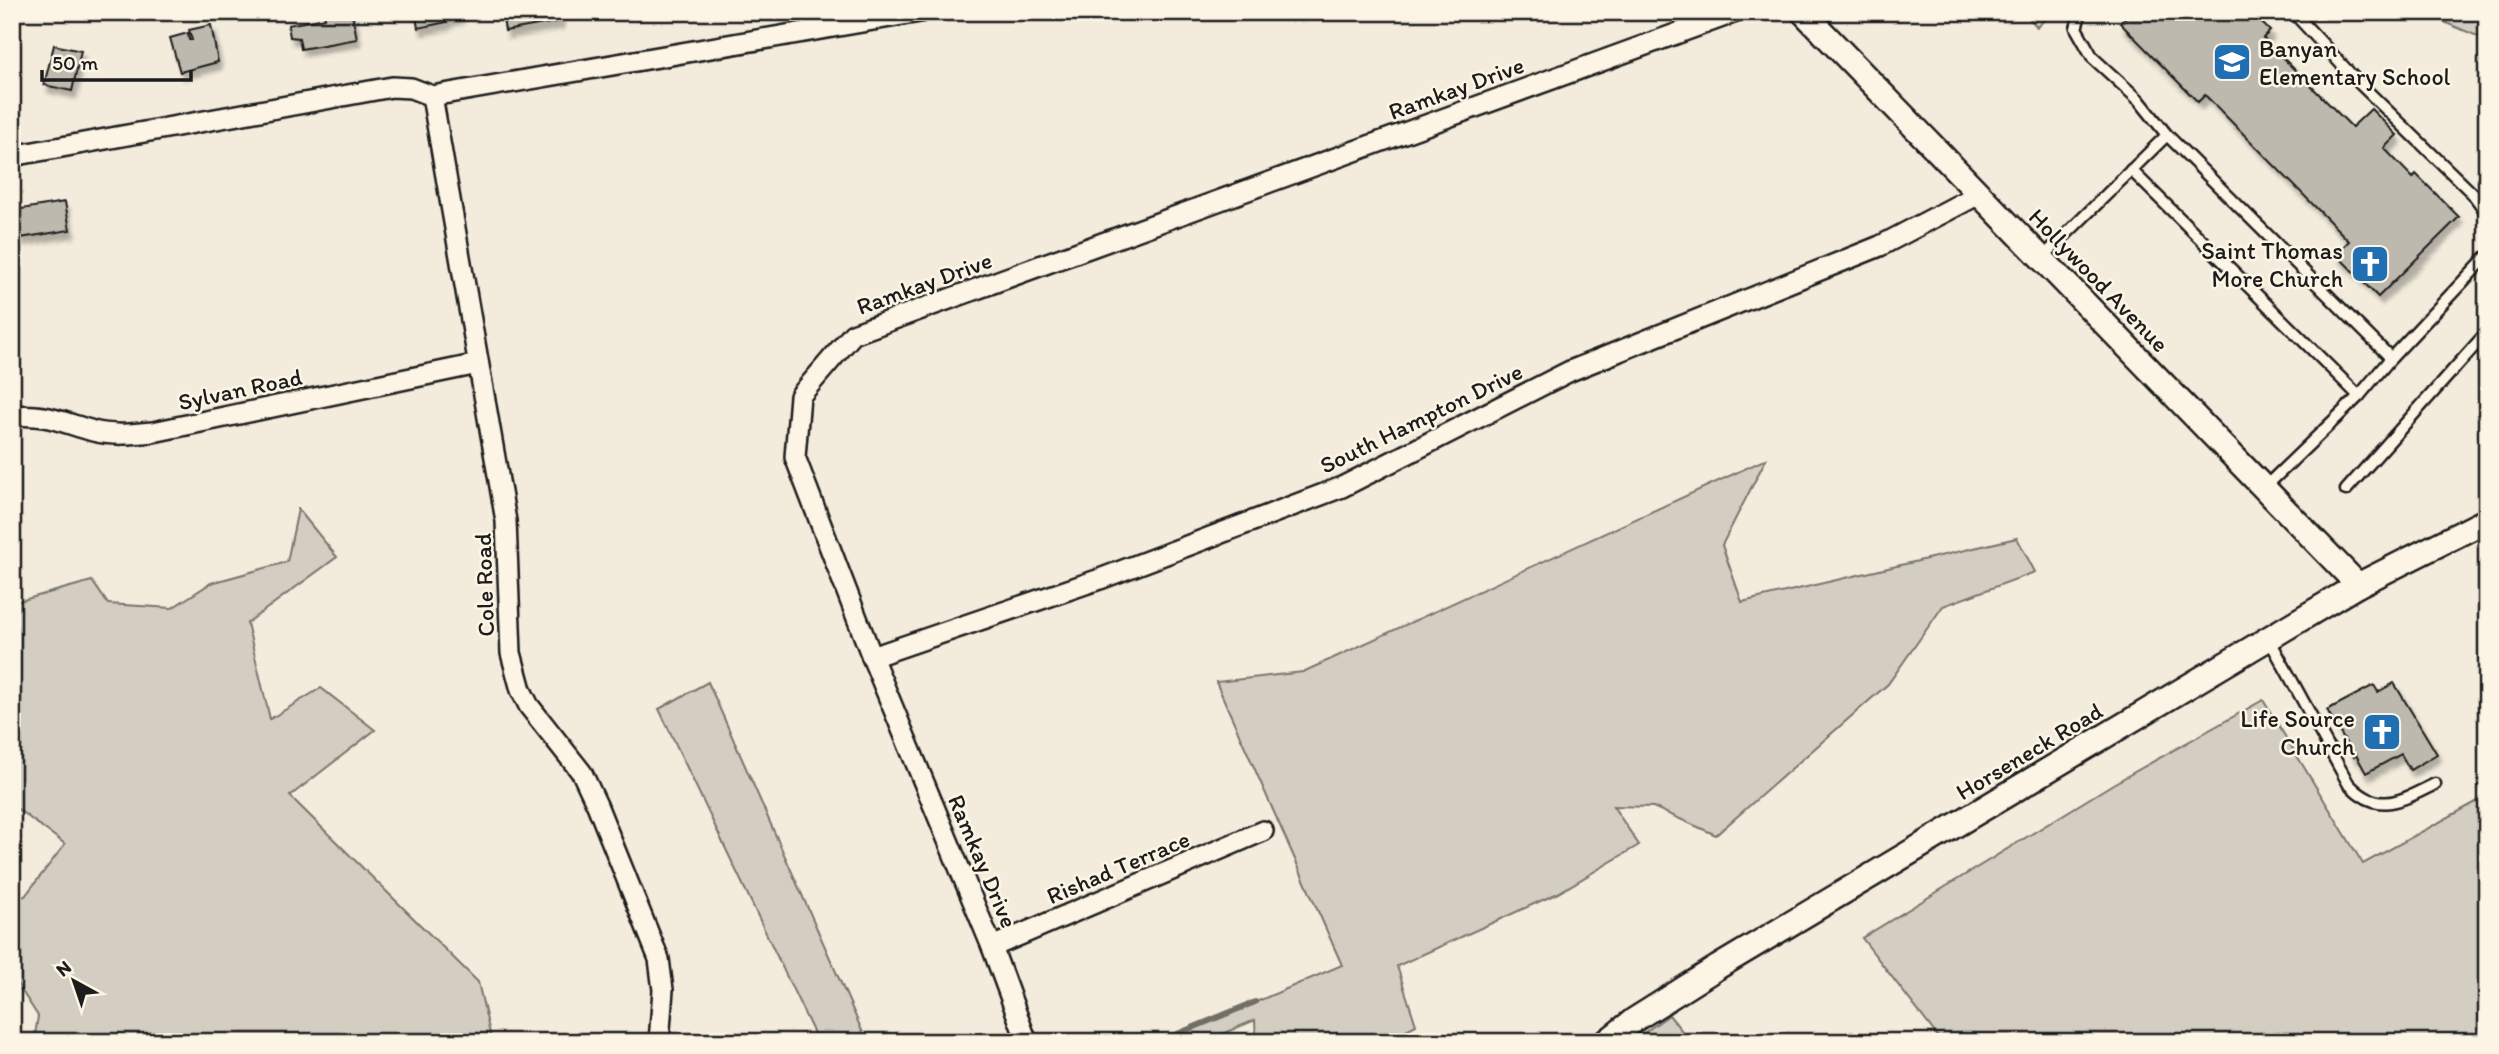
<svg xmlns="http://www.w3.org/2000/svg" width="2499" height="1054" font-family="Itim,sans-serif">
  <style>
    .green { fill: #d3cec1; stroke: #78756e; stroke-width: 2 }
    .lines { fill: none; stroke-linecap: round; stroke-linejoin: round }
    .stream { stroke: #716e68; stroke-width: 6 }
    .building { fill: #beb9ae; stroke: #1c1c1c; stroke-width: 2; filter: url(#shadow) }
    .service-casing { stroke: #1c1c1c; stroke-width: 15 }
    .minor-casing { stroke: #1c1c1c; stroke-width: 24 }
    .tertiary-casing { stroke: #1c1c1c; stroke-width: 28 }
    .service { stroke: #fcf5e5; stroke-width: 10 }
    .minor { stroke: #fcf5e5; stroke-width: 19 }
    .tertiary { stroke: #fcf5e5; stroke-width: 23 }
    .labels { text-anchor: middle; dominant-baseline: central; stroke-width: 5; stroke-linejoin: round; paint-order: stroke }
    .poi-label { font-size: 24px; fill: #1c1c1c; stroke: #fcf5e5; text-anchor: end }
    .street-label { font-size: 24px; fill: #1c1c1c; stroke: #fcf5e5 }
  </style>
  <defs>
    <filter id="shadow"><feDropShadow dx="4" dy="7" stdDeviation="2" flood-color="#0004"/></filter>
  </defs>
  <rect width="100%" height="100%" fill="#f3ecdd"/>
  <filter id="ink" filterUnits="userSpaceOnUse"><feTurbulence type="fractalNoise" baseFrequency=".0143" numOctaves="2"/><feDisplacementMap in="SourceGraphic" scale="14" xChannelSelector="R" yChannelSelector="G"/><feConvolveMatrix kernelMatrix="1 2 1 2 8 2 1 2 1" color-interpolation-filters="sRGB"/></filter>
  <g filter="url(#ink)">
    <!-- green -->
    <g class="green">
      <path d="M 2024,12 L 2053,12 L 2037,27 Z"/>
      <path d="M 2420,12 L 2487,12 L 2487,40 Z"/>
      <path d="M 1766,459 L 1722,545 L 1742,602 L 2017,538 L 2035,572 L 1943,606 L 1888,684 L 1716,835 L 1653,807 L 1613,806 L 1639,845 L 1558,893 L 1397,966 L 1416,1025 L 1383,1042 L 1256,1042 L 1255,1020 L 1203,1042 L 1163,1042 L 1342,965 L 1216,682 L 1303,672 Z"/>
      <path d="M 298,509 L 337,557 L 247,623 L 270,719 L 321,688 L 375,730 L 290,796 L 478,982 L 492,1042 L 34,1042 L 38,1016 L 12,976 L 12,898 L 25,896 L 65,844 L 12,805 L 12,603 L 92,581 L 108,604 L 172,608 L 211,583 L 287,562 Z"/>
      <path d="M 708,682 L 867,1042 L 818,1042 L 659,709 Z"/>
      <path d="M 2263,700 L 2363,864 L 2487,796 L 2487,1042 L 1942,1042 L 1862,938 L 2113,784 Z"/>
      <path d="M 1669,1015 L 1691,1042 L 1631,1042 Z"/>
    </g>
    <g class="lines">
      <!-- stream -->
      <path class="stream" d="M 1158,1042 L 1255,1002"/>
    </g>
    <!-- building -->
    <g class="building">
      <path d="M 324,12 L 340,12 L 340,15 L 352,13 L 357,39 L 301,49 L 299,38 L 290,37 L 288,25 L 325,18 Z"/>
      <path d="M 415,12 L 459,12 L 460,16 L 447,19 L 447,22 L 418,28 Z"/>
      <path d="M 502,12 L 559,12 L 560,21 L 505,31 Z"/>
      <path d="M 2123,12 L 2251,12 L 2270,31 L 2263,38 L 2352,127 L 2371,109 L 2397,135 L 2384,148 L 2413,178 L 2416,174 L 2459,217 L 2378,297 L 2336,254 L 2349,241 L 2205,95 L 2198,102 L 2120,23 L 2127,16 Z"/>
      <path d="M 211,25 L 218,62 L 180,72 L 170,38 L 188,33 L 189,40 L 192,40 L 189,30 Z"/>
      <path d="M 54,45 L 81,51 L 72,91 L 44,85 Z"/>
      <path d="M 65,202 L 70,230 L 20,238 L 15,210 Z"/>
      <path d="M 2394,683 L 2437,754 L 2410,770 L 2401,754 L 2366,773 L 2356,755 L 2354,757 L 2327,710 L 2374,685 L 2378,692 Z"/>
    </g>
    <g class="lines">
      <!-- service casing -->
      <g class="service-casing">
        <g id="service">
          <path d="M 2081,12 L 2076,28 L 2093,58 L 2139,100 L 2167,135"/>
          <path d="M 2293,12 L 2355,79 L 2473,194 L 2487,213"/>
          <path d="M 2131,170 L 2359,396 L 2391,358"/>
          <path d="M 2042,258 L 2167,135 L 2391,358 L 2487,256"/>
          <path d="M 2264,488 L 2359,396"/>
          <path d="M 2346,490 L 2487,332"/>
          <path d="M 2269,639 L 2348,783 C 2378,816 2400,801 2435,784"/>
        </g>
      </g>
      <!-- minor casing -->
      <g class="minor-casing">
        <g id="minor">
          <path d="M 432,96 L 506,521 L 511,653 L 521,690 L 529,706 L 582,773 L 597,805 L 659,959 L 663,990 L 659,1042"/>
          <path d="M 12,156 L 392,87 L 411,88 L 432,96 L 920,12"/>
          <path d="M 12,416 C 46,413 61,422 93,431 C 112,436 133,434 153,432 L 478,364"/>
          <path d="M 872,657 L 1100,579 L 1342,487 L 1570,371 L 1880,246 L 1979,194"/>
          <path d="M 992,947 L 1263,831"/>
          <path d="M 1027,1042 L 992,947 L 872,657 L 795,457 L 800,396 L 853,334 L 1736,12"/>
        </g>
      </g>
      <!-- tertiary casing -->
      <g class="tertiary-casing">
        <g id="tertiary">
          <path d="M 1803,12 L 2358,585"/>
          <path d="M 1606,1042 L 1634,1020 L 1718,967 L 2358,585 L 2487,520"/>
        </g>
      </g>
      <!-- service -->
      <use href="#service" class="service"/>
      <!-- minor -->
      <use href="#minor" class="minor"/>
      <!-- tertiary -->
      <use href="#tertiary" class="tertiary"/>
    </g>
  </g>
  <!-- icons -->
  <defs>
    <g id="school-square" transform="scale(2.0125)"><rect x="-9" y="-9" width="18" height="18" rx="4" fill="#1f6fb2" stroke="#fcf5e5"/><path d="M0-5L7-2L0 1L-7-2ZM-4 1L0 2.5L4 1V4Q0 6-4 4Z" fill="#fff"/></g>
    <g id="church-square" transform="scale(2.0125)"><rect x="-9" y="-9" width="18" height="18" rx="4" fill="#1f6fb2" stroke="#fcf5e5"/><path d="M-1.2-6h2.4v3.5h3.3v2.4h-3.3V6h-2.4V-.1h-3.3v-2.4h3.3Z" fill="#fff"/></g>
  </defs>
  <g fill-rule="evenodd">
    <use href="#school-square" x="2232" y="62"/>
    <use href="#church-square" x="2370" y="264"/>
    <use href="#church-square" x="2382" y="732"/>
  </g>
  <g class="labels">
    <!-- poi labels -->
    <g class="poi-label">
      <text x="2259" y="48" text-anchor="start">Banyan<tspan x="2259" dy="28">Elementary School</tspan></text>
      <text x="2343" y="250">Saint Thomas<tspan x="2343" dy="28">More Church</tspan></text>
      <text x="2355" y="718">Life Source<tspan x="2355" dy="28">Church</tspan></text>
    </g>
    <!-- street labels -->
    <g class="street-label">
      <text transform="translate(1456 88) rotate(-20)">Ramkay Drive</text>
      <text transform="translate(2099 280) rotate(46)">Hollywood Avenue</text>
      <text transform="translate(924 283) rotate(-20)">Ramkay Drive</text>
      <text transform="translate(240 389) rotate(-12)">Sylvan Road</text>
      <text transform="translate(1421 418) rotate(-26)">South Hampton Drive</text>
      <text transform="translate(484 585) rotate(-92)">Cole Road</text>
      <text transform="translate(2029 751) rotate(-31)">Horseneck Road</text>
      <text transform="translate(983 861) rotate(67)">Ramkay Drive</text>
      <text transform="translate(1118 867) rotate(-23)">Rishad Terrace</text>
    </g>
  </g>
  <!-- margin -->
  <rect width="2499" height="1054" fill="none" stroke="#fcf5e5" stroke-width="42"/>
  <rect x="21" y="21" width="2457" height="1012" fill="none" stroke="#1c1c1c" stroke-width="2.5" filter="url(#ink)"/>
  <!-- north arrow -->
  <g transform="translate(74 981) rotate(320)" stroke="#fcf5e5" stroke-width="5" paint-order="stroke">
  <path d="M0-5L12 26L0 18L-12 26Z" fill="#1c1c1c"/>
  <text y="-10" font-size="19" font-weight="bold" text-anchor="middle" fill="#1c1c1c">N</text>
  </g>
  <!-- scale -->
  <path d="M42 70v10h149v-10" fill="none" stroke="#1c1c1c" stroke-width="3.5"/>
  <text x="52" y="70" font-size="21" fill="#1c1c1c" stroke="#fcf5e5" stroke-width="5" paint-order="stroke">50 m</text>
</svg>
